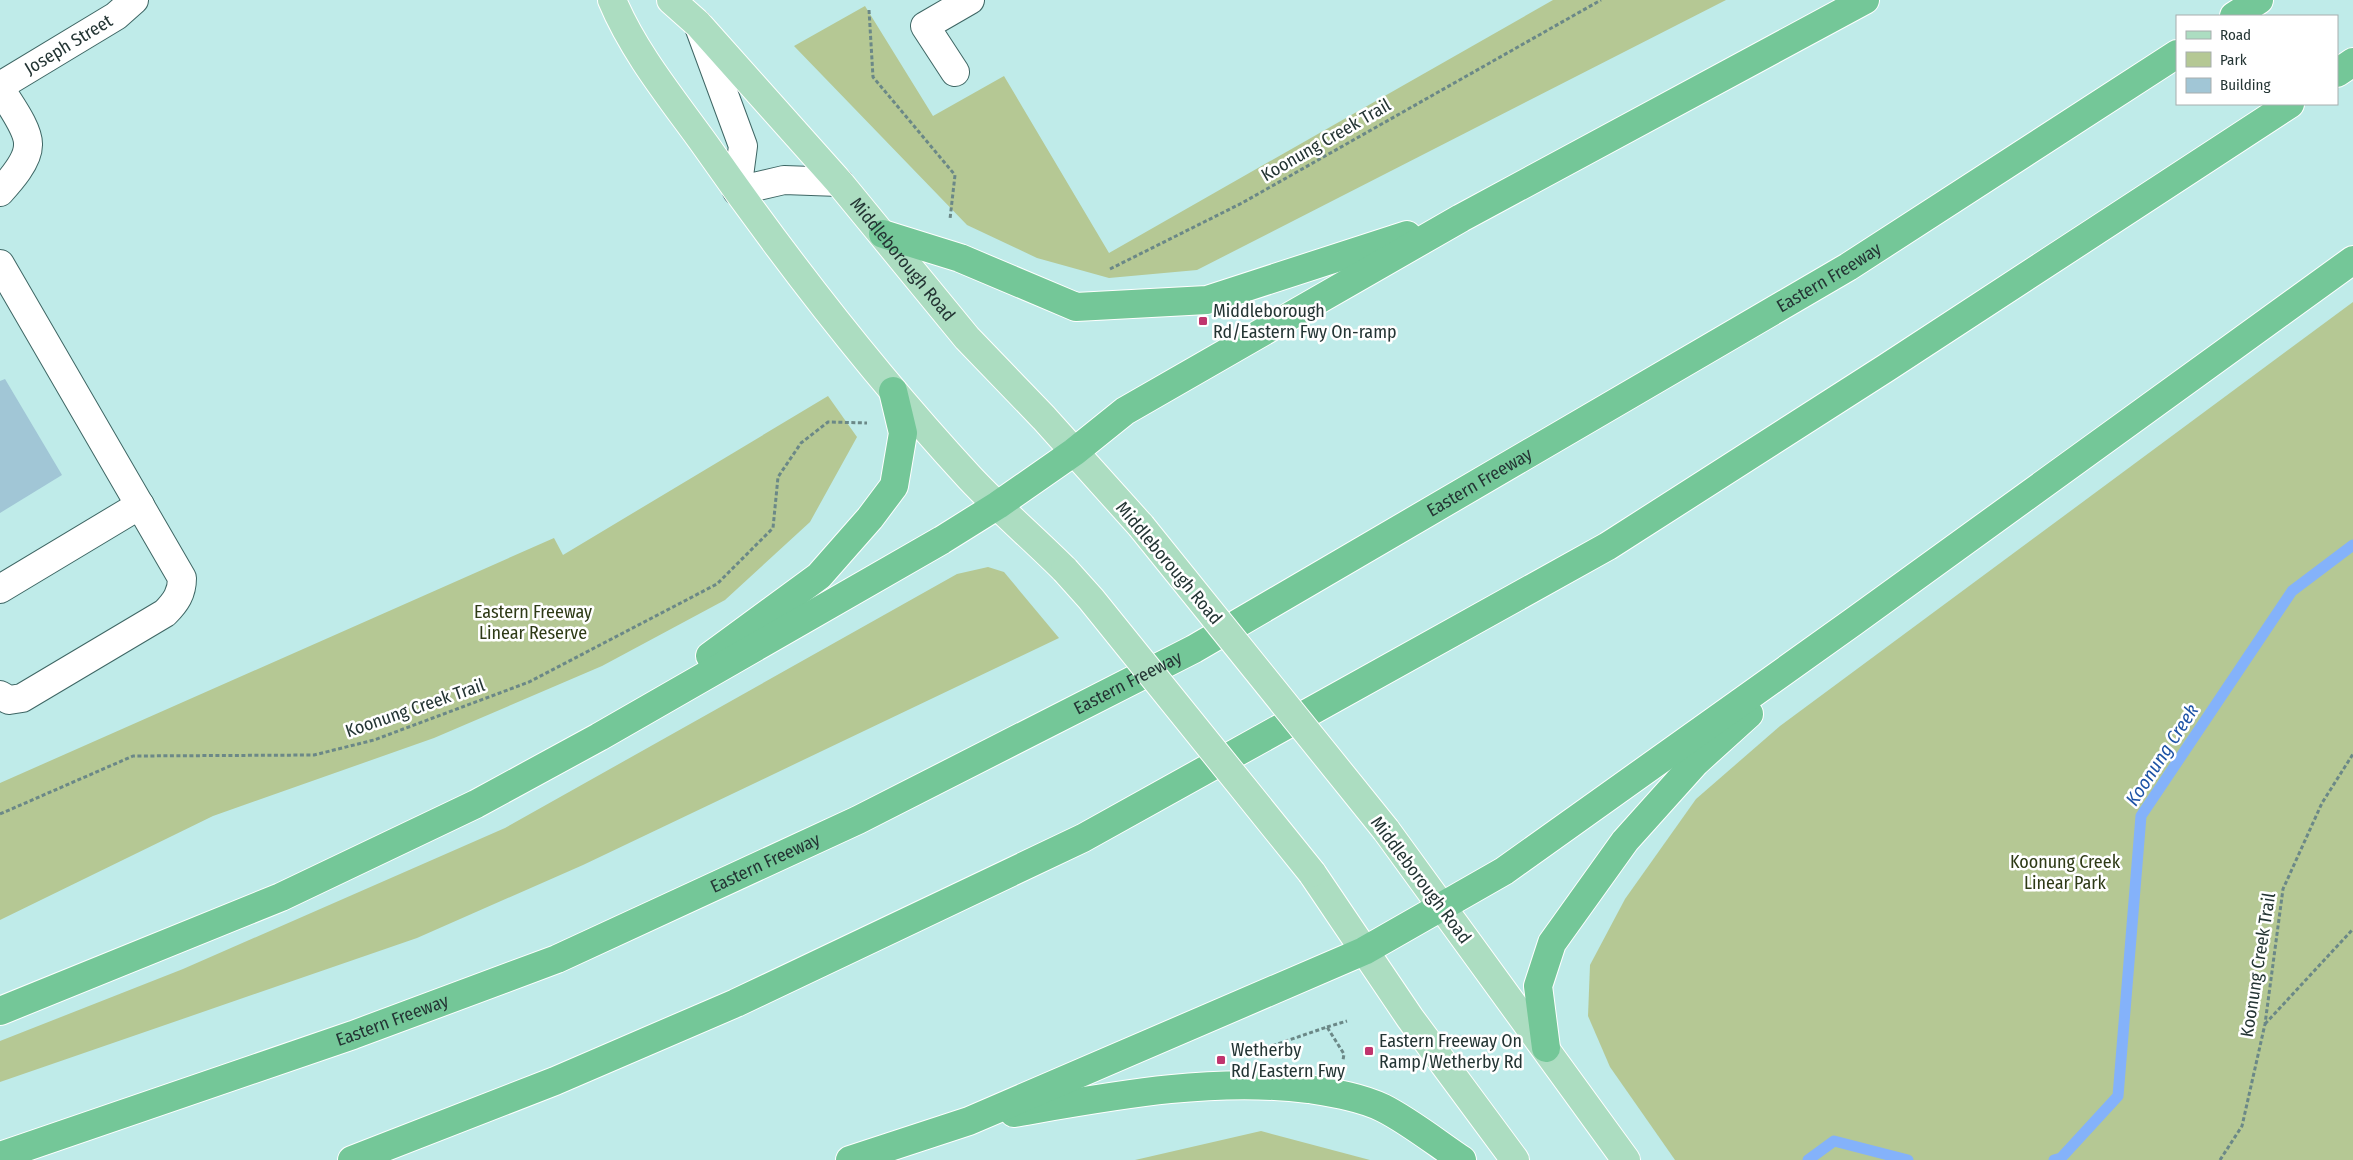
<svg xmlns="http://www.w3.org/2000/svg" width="2353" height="1160" font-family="'Fira Sans Condensed',sans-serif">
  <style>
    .green { fill: #b5c894 }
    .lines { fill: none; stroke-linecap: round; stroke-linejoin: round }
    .stream { stroke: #84b2fa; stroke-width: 11 }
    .building { fill: #a1c6d6 }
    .minor-casing { stroke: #3e6664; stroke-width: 30 }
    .major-casing { stroke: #fff; stroke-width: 30 }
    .highway-casing { stroke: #fff; stroke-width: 30 }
    .path { stroke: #6b8887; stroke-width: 3; stroke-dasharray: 4 2.5; stroke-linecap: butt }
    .minor { stroke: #fff; stroke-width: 28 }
    .major { stroke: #acddc1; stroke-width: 28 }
    .highway { stroke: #74c798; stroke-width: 28 }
    .major-bridge-casing { stroke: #fff; stroke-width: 30; stroke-linecap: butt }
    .major-bridge { stroke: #acddc1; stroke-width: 28 }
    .poi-dot { fill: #c0356e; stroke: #fff; stroke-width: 2 }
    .labels { text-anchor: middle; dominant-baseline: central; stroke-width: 5; stroke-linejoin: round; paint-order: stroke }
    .street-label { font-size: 18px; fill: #243534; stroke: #fff }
    .poi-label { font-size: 18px; fill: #243534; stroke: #fff; text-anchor: start }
    .park-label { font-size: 18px; fill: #2e3a16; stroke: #fff }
    .water-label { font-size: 19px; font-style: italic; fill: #1d53a5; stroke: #fff }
  </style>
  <rect width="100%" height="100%" fill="#bfebe9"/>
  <!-- green -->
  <g class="green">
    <path d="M 1553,0 L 1726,0 L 1197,270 L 1109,278 L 1037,258 L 967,225 L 794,46 L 865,6 L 933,116 L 1004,76 L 1109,253 Z"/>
    <path d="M 2353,302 L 2353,1160 L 1675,1160 L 1610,1067 L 1588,1016 L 1590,965 L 1625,899 L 1696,799 L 1780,726 Z"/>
    <path d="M 828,396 L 857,437 L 810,522 L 725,600 L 602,666 L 434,738 L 213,816 L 0,920 L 0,783 L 554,538 L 563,555 Z"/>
    <path d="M 988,567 L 1004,572 L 1059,638 L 583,865 L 417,938 L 0,1082 L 0,1041 L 183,969 L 505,828 L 957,574 Z"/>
    <path d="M 1261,1131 L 1370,1160 L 1135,1160 Z"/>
  </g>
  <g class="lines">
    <!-- stream -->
    <g class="stream">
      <path d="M 1808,1160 L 1834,1141 L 1908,1160"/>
      <path d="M 2054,1160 L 2061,1158 L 2118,1096 L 2141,816 L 2292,591 L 2353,545"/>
    </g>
  </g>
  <!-- building -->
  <path class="building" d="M 5,379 L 62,475 L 0,513 L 0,381 Z"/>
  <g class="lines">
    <!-- minor casing -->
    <g class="minor-casing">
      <g id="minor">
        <path d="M 698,24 L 743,146 L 737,191 L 784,180 L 839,182"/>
        <path d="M 955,72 L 925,26 L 970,0"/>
        <path id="s1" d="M 0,86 L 116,16 L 134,0"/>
        <path d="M 0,88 C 8,102 29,129 28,145 C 28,161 10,181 0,192"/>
        <path d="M 0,264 L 182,578 C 182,593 176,602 165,613 L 22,698 L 9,700 L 0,695"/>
        <path d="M 0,589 L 140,505"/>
      </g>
    </g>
    <!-- major casing -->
    <g class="major-casing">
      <g id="major">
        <path d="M 612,0 C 634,53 673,100 706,146 C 787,262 874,374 970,478 C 1000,510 1034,539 1065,570"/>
        <path id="s2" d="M 671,0 L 698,24 L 839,182 L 967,338 L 1044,418 L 1141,526"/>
        <path d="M 1386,830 L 1626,1160"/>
        <path d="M 1312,873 L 1410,1018 L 1515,1160"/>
      </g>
    </g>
    <!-- highway casing -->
    <g class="highway-casing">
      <g id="highway">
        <path d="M 2234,16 L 2259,0"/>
        <path d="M 2337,73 L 2353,62"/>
        <path d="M 883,234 L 960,258 L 1076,307 L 1207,300 L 1407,235"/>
        <path d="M 710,656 L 819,576 L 870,518 L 894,486 L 903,433 L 893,391"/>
        <path d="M 0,1011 L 281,897 L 476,804 L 599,737 L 942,540 L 998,505 L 1074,452 L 1125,411 L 1461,218 L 1865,0"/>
        <path d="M 1546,1048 L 1538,986 L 1552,943 L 1625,841 L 1696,762 L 1749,714"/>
        <path d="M 1014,1113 C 1112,1096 1210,1077 1309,1089 C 1333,1093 1360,1097 1383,1108 C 1409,1121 1438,1144 1462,1160"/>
        <path id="s3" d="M 0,1156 L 353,1035 L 557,959 L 858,820 L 1194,649 L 1848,267 L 2177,54"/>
        <path d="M 352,1160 L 555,1081 L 736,1003 L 1083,838 L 1608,546 L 1886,368 L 2290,104"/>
        <path d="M 850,1160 L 969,1121 L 1364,951 L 1504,871 L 1853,622 L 2353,260"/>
      </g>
    </g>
    <!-- path -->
    <g class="path">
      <path d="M 869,10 L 873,77 L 955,175 L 950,219"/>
      <path d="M 1110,269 L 1242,203 L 1601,0"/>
      <path d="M 0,814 L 133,756 L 314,755 L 374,740 L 529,682 L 717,584 L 773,528 L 778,477 L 801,443 L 828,422 L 867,423"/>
      <path d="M 2265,1024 L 2353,929"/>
      <path d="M 1327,1027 L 1347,1021"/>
      <path d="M 1260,1050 L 1327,1027 L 1344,1054 L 1343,1060"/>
      <path d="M 2220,1160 L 2242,1126 L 2265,1024 L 2283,889 L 2322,803 L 2353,754"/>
    </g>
    <!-- minor -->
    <use href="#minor" class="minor"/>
    <!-- major -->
    <use href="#major" class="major"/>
    <!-- highway -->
    <use href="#highway" class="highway"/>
    <!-- major-bridge casing -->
    <g class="major-bridge-casing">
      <g id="major-bridge">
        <path d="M 1141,526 L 1386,830"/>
        <path d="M 1065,570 L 1091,599 L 1312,873"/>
      </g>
    </g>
    <!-- major-bridge -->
    <use href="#major-bridge" class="major-bridge"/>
  </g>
  <!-- markers -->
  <g class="poi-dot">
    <rect x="1198" y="316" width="10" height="10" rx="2.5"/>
    <rect x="1364" y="1046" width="10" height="10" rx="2.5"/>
    <rect x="1216" y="1055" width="10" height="10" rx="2.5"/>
  </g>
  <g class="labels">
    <!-- street labels -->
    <g class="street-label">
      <text stroke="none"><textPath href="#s1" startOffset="80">Joseph Street</textPath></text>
      <text transform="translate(1326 140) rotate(-30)">Koonung Creek Trail</text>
      <text stroke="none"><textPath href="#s2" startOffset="348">Middleborough Road</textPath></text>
      <text stroke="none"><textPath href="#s3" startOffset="2035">Eastern Freeway</textPath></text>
      <text stroke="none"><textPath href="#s3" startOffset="1630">Eastern Freeway</textPath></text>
      <text transform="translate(1169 563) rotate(50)">Middleborough Road</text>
      <text stroke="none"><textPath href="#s3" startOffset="1225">Eastern Freeway</textPath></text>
      <text transform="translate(415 708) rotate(-19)">Koonung Creek Trail</text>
      <text stroke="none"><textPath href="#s3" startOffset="820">Eastern Freeway</textPath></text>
      <text transform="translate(1421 880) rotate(53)">Middleborough Road</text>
      <text transform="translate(2258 965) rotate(-81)">Koonung Creek Trail</text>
      <text stroke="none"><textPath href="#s3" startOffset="415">Eastern Freeway</textPath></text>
    </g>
    <!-- poi labels -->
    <g class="poi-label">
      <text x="1213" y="311">Middleborough<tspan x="1213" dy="21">Rd/Eastern Fwy On-ramp</tspan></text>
      <text x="1379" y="1041">Eastern Freeway On<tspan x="1379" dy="21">Ramp/Wetherby Rd</tspan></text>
      <text x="1231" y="1050">Wetherby<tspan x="1231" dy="21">Rd/Eastern Fwy</tspan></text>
    </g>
    <!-- park labels -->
    <g class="park-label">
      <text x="533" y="612">Eastern Freeway<tspan x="533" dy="21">Linear Reserve</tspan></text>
      <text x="2065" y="862">Koonung Creek<tspan x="2065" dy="21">Linear Park</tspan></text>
    </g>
    <!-- water labels -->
    <g class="water-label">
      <text transform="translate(2162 755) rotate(-57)">Koonung Creek</text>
    </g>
  </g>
  <!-- legend -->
  <rect x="2176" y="15" width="162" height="90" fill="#ffffff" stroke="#a7aeae"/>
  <rect x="2186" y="31" width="25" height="8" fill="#acddc1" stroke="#a7aeae"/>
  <text x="2220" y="40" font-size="15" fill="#243534">Road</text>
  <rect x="2186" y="52" width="25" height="15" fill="#b5c894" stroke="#a7aeae"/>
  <text x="2220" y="65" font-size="15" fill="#243534">Park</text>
  <rect x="2186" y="78" width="25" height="15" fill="#a1c6d6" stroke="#a7aeae"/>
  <text x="2220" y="90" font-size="15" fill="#243534">Building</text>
</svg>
